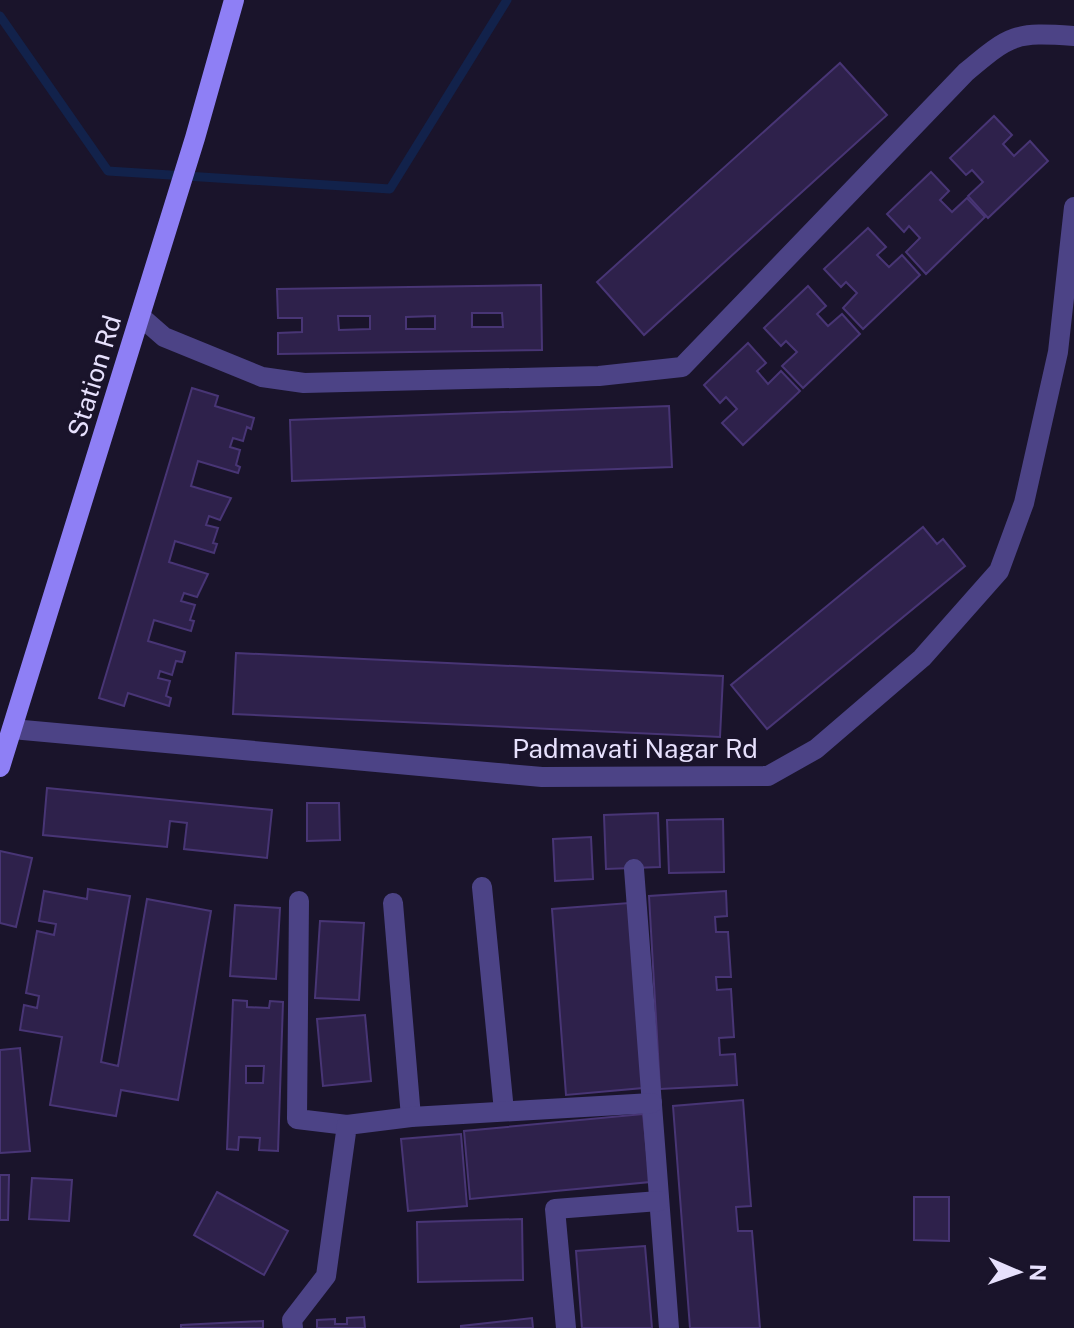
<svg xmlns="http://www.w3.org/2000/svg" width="1074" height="1328" font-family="'Public Sans',sans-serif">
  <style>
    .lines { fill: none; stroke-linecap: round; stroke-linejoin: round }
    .stream { stroke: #12224b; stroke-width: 9 }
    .building { fill: #2e214b; stroke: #483575; stroke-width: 2; fill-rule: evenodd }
    .minor { stroke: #4c4386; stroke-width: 20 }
    .secondary { stroke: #8e7ff5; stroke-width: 20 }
    .labels { text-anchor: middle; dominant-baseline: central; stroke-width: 6; stroke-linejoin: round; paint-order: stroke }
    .street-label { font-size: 26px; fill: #e7e1fd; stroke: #1a142b }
  </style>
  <rect width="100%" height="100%" fill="#1a142b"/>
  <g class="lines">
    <!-- stream -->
    <path class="stream" d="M 0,16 L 108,171 L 390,189 L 507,0"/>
  </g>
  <!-- building -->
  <g class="building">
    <path d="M 840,63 L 887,115 L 644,335 L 597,282 Z"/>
    <path d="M 994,116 L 1012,135 L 1003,144 L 1014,156 L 1030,141 L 1048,161 L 988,218 L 968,196 L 983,182 L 972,170 L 966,175 L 950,158 Z"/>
    <path d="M 931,172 L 949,191 L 940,200 L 952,212 L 967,198 L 985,217 L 926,274 L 906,252 L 920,238 L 909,226 L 904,232 L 887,214 Z"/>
    <path d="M 868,228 L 886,247 L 877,255 L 889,267 L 902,255 L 920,275 L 863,329 L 843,308 L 857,293 L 846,282 L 841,287 L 824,269 Z"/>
    <path d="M 541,285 L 542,350 L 278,354 L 278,333 L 302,332 L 302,318 L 278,318 L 277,289 ZM 472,313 L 502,313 L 503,327 L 472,327 ZM 338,316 L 370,316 L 370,329 L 339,330 ZM 435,316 L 435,329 L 406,329 L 406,317 Z"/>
    <path d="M 808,286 L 826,306 L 817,314 L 828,326 L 842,314 L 860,334 L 803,388 L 782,366 L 797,352 L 786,341 L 781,346 L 764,328 Z"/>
    <path d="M 748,343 L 766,363 L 757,371 L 768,384 L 781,371 L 800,391 L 743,445 L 722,423 L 737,409 L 726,397 L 720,403 L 704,385 Z"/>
    <path d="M 192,388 L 218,396 L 215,406 L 254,418 L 251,429 L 247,427 L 243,441 L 233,438 L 230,447 L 240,450 L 236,465 L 240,467 L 238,473 L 198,461 L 191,486 L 231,498 L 220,520 L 209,516 L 206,525 L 218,528 L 213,543 L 217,544 L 214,553 L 175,541 L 169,562 L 208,574 L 197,597 L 184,593 L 181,601 L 195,605 L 190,620 L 194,621 L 191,631 L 154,620 L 148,641 L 185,652 L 182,662 L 176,661 L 172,675 L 160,671 L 158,678 L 170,681 L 166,696 L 171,698 L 169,706 L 128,693 L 124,706 L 99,698 Z"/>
    <path d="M 669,406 L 672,467 L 292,481 L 290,420 Z"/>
    <path d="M 923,527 L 937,544 L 943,539 L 965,566 L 767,729 L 731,685 Z"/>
    <path d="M 236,653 L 723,676 L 720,737 L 233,714 Z"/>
    <path d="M 47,788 L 272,810 L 267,858 L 184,849 L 187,823 L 170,821 L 167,847 L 43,835 Z"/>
    <path d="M 307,803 L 339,803 L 340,840 L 307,841 Z"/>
    <path d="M 658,813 L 660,867 L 606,869 L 604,815 Z"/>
    <path d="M 723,819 L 724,872 L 669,873 L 667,820 Z"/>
    <path d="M 591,837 L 593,879 L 555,881 L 553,839 Z"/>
    <path d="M 0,851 L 32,858 L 16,927 L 0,923 Z"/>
    <path d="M 88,889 L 130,896 L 101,1062 L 118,1066 L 147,899 L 211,911 L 178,1100 L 121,1090 L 116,1116 L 50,1105 L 62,1037 L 20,1030 L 24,1005 L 37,1008 L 39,996 L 26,993 L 37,931 L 54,935 L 56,924 L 39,921 L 44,891 L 87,899 Z"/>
    <path d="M 726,891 L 727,916 L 715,917 L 716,932 L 728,932 L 731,977 L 716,977 L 717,990 L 731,989 L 734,1037 L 719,1038 L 720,1055 L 735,1054 L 737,1085 L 660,1089 L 649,896 Z"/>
    <path d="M 629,903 L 643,1088 L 566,1095 L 552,909 Z"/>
    <path d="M 235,905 L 280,908 L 276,979 L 230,976 Z"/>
    <path d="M 320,921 L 364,923 L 359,1000 L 315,998 Z"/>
    <path d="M 233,1000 L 247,1001 L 247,1007 L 269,1008 L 270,1001 L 283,1002 L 278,1151 L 259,1150 L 260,1138 L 239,1137 L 238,1150 L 227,1149 ZM 246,1066 L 264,1066 L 263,1083 L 246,1083 Z"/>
    <path d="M 365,1015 L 371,1081 L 323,1086 L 317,1019 Z"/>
    <path d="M 20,1048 L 30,1151 L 0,1153 L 0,1050 Z"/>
    <path d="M 743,1100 L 751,1206 L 736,1207 L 738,1231 L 752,1231 L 760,1328 L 690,1328 L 673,1106 Z"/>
    <path d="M 643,1114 L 650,1182 L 470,1199 L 464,1131 Z"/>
    <path d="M 461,1134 L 467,1206 L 408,1211 L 401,1139 Z"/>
    <path d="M 0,1175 L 9,1175 L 8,1220 L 0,1220 Z"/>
    <path d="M 32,1178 L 72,1180 L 69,1221 L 29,1219 Z"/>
    <path d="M 217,1192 L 288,1231 L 264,1275 L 194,1235 Z"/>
    <path d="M 914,1197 L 949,1197 L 949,1241 L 914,1240 Z"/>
    <path d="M 522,1219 L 523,1280 L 418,1282 L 417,1222 Z"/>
    <path d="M 645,1246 L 652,1328 L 582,1328 L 576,1251 Z"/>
    <path d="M 364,1317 L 365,1328 L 317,1328 L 317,1320 L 335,1319 L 335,1324 L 347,1324 L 347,1318 Z"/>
    <path d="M 532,1318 L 533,1328 L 461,1328 L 461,1326 Z"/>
    <path d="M 263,1321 L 263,1328 L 181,1328 L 181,1325 Z"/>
  </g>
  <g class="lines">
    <!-- minor -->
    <g class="minor">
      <path d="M 140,316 L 164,337 L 262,377 L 304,383 L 599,376 L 682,367 L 966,72 C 1011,34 1015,32 1074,36"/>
      <path d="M 12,729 L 542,777 L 768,776 L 816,749 L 922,658 L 999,571 L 1024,503 L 1058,352 L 1074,207"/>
      <path d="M 634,869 L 669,1328"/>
      <path d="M 482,887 L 504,1111"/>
      <path d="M 299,901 L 297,1119 L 347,1125"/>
      <path d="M 393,903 L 411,1117"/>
      <path d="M 293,1328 L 292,1320 L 326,1276 L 347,1125 L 411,1117 L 652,1103"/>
      <path d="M 566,1328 L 555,1209 L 659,1201"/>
    </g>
    <!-- secondary -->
    <path class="secondary" d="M 0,767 L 195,138 L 234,0"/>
  </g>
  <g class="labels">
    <!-- street labels -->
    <g class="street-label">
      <text transform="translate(94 376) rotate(-73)">Station Rd</text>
      <text x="635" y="748">Padmavati Nagar Rd</text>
    </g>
  </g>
  <!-- north arrow -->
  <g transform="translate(1018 1272) rotate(92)" stroke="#1a142b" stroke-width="6" paint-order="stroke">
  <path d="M0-6L14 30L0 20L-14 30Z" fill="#e7e1fd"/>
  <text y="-12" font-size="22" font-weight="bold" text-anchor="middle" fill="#e7e1fd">N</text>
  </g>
</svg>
